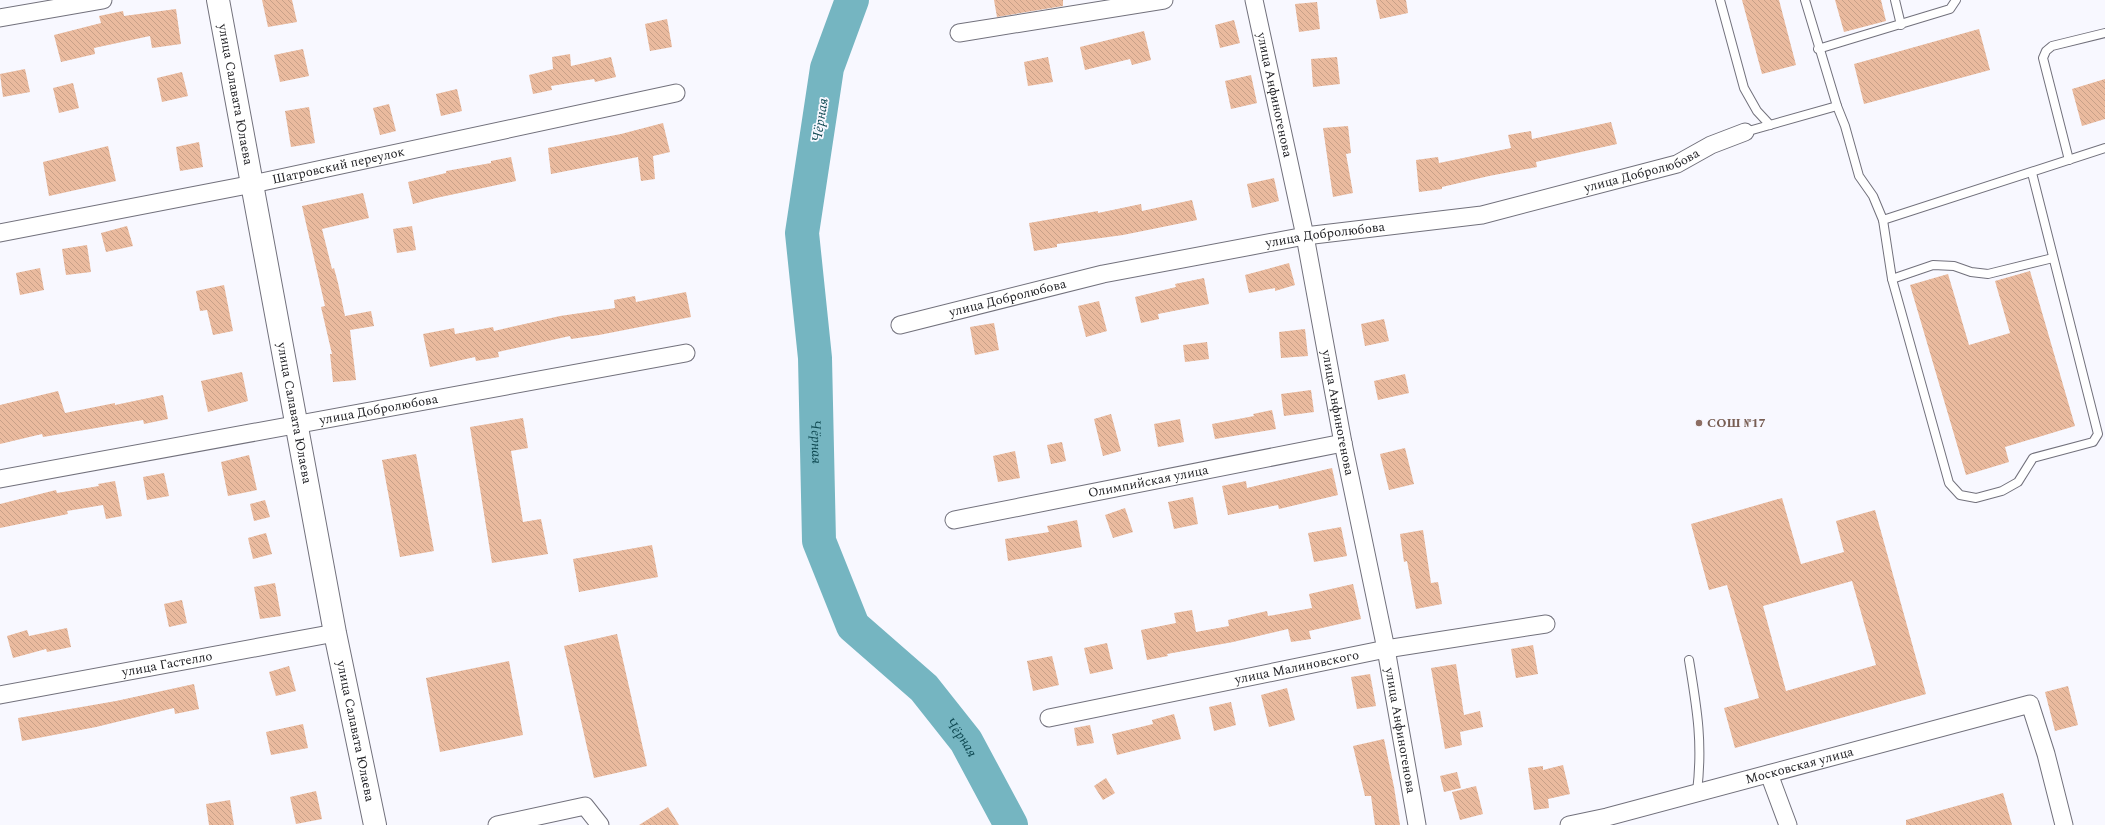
<svg xmlns="http://www.w3.org/2000/svg" width="2105" height="825" font-family="Spectral,serif">
  <style>
    .lines { fill: none; stroke-linecap: round; stroke-linejoin: round }
    .river { stroke: #75b5c1; stroke-width: 34 }
    .building { fill: url(#building-back-hatch); fill-rule: evenodd }
    .lane-casing { stroke: #72717c; stroke-width: 10 }
    .street-casing { stroke: #72717c; stroke-width: 19 }
    .secondary-casing { stroke: #72717c; stroke-width: 24 }
    .lane { stroke: #fff; stroke-width: 8 }
    .street { stroke: #fff; stroke-width: 17 }
    .secondary { stroke: #fff; stroke-width: 22 }
    .education-dot { fill: #8d6e63; stroke: #f8f8ff; stroke-width: 1.5 }
    .labels { text-anchor: middle; dominant-baseline: central; stroke-width: 3.5; stroke-linejoin: round; paint-order: stroke }
    .street-label { font-size: 13px; fill: #212125; stroke: #f8f8ff }
    .education-label { font-size: 13px; font-weight: bold; fill: #785e54; stroke: #f8f8ff; text-anchor: start }
    .water-label { font-size: 14px; font-style: italic; fill: #0f4952; stroke: #f8f8ff }
  </style>
  <defs>
    <pattern id="building-back-hatch" width="6" height="6" patternUnits="userSpaceOnUse"><rect width="6" height="6" fill="#eaba9e"/><path d="M-1 5l2 2M0 0l6 6M5-1l2 2" fill="none" stroke="#c8a088"/></pattern>
  </defs>
  <rect width="100%" height="100%" fill="#f8f8ff"/>
  <g class="lines">
    <!-- river -->
    <path class="river" id="s1" d="M 852,0 L 827,68 L 802,233 L 815,358 L 819,541 L 853,626 L 924,688 L 966,741 L 1011,825"/>
  </g>
  <!-- building -->
  <g class="building">
    <path d="M 262,0 L 292,0 L 297,22 L 268,27 Z"/>
    <path d="M 994,0 L 1063,0 L 1063,6 L 997,17 Z"/>
    <path d="M 1376,0 L 1406,0 L 1408,13 L 1380,19 Z"/>
    <path d="M 1742,0 L 1779,0 L 1796,65 L 1762,74 Z"/>
    <path d="M 1835,0 L 1881,0 L 1886,21 L 1844,32 Z"/>
    <path d="M 1317,2 L 1320,29 L 1299,32 L 1295,4 Z"/>
    <path d="M 176,9 L 181,44 L 152,48 L 150,36 L 94,48 L 95,54 L 61,62 L 54,35 L 101,23 L 99,16 L 123,11 L 124,16 Z"/>
    <path d="M 667,19 L 672,47 L 650,51 L 645,24 Z"/>
    <path d="M 1234,20 L 1240,43 L 1220,48 L 1215,25 Z"/>
    <path d="M 1979,29 L 1990,70 L 1864,104 L 1854,64 Z"/>
    <path d="M 1144,31 L 1151,60 L 1132,65 L 1130,59 L 1085,70 L 1080,47 Z"/>
    <path d="M 303,49 L 309,76 L 280,82 L 274,55 Z"/>
    <path d="M 570,54 L 571,66 L 611,57 L 616,77 L 595,82 L 594,79 L 551,86 L 552,90 L 533,94 L 529,75 L 553,69 L 552,57 Z"/>
    <path d="M 1048,57 L 1053,82 L 1028,86 L 1024,62 Z"/>
    <path d="M 1337,57 L 1340,84 L 1313,87 L 1311,59 Z"/>
    <path d="M 25,69 L 30,92 L 3,97 L 0,74 Z"/>
    <path d="M 182,72 L 188,96 L 162,102 L 157,78 Z"/>
    <path d="M 1251,75 L 1257,103 L 1231,109 L 1225,81 Z"/>
    <path d="M 2105,79 L 2105,119 L 2082,126 L 2072,89 Z"/>
    <path d="M 73,83 L 79,108 L 59,113 L 53,88 Z"/>
    <path d="M 457,89 L 462,111 L 441,116 L 436,94 Z"/>
    <path d="M 389,104 L 396,131 L 380,135 L 373,108 Z"/>
    <path d="M 309,107 L 315,143 L 291,147 L 285,111 Z"/>
    <path d="M 1611,122 L 1617,144 L 1536,162 L 1537,167 L 1489,176 L 1442,187 L 1442,189 L 1419,192 L 1416,160 L 1438,157 L 1439,163 L 1511,148 L 1508,135 L 1531,131 L 1532,139 Z"/>
    <path d="M 663,123 L 670,152 L 653,156 L 655,179 L 641,181 L 638,157 L 551,174 L 548,148 L 621,134 Z"/>
    <path d="M 1348,126 L 1351,153 L 1346,154 L 1353,193 L 1333,197 L 1323,128 Z"/>
    <path d="M 199,142 L 203,167 L 180,171 L 176,147 Z"/>
    <path d="M 108,146 L 116,181 L 49,196 L 43,162 Z"/>
    <path d="M 511,157 L 516,181 L 436,198 L 413,204 L 408,182 L 446,173 L 446,171 L 491,163 L 491,161 Z"/>
    <path d="M 1274,178 L 1279,201 L 1252,208 L 1247,184 Z"/>
    <path d="M 363,193 L 369,218 L 322,229 L 332,269 L 334,268 L 338,283 L 345,316 L 371,311 L 374,326 L 350,330 L 356,380 L 333,382 L 330,354 L 332,354 L 321,307 L 325,306 L 302,206 Z"/>
    <path d="M 1192,200 L 1197,220 L 1123,235 L 1057,244 L 1057,247 L 1034,251 L 1029,223 L 1098,211 L 1098,213 L 1141,204 L 1142,211 Z"/>
    <path d="M 127,226 L 133,246 L 106,252 L 101,233 Z"/>
    <path d="M 412,226 L 416,250 L 397,253 L 393,229 Z"/>
    <path d="M 87,245 L 91,272 L 66,275 L 62,249 Z"/>
    <path d="M 1289,263 L 1295,285 L 1275,291 L 1275,288 L 1249,293 L 1245,275 Z"/>
    <path d="M 40,268 L 44,290 L 20,295 L 16,273 Z"/>
    <path d="M 2030,271 L 2075,426 L 2005,447 L 2009,462 L 1966,475 L 1910,285 L 1948,274 L 1969,345 L 2010,333 L 1995,281 Z"/>
    <path d="M 1204,278 L 1209,304 L 1158,314 L 1159,319 L 1141,323 L 1135,297 L 1176,287 L 1175,284 Z"/>
    <path d="M 224,285 L 233,331 L 213,335 L 207,310 L 200,311 L 196,291 Z"/>
    <path d="M 686,292 L 691,317 L 599,335 L 571,339 L 570,336 L 498,352 L 499,357 L 476,361 L 475,357 L 430,367 L 423,334 L 454,328 L 455,334 L 493,327 L 494,331 L 560,316 L 615,308 L 614,300 L 635,296 L 636,302 Z"/>
    <path d="M 1099,301 L 1107,331 L 1086,337 L 1078,306 Z"/>
    <path d="M 1384,319 L 1389,341 L 1365,346 L 1361,324 Z"/>
    <path d="M 994,323 L 999,350 L 975,355 L 970,327 Z"/>
    <path d="M 1305,329 L 1308,356 L 1281,358 L 1279,332 Z"/>
    <path d="M 1207,342 L 1209,359 L 1185,362 L 1183,345 Z"/>
    <path d="M 242,372 L 248,401 L 208,412 L 201,381 Z"/>
    <path d="M 1405,374 L 1409,393 L 1378,400 L 1374,381 Z"/>
    <path d="M 1311,390 L 1314,412 L 1284,416 L 1281,394 Z"/>
    <path d="M 58,391 L 65,413 L 115,403 L 115,405 L 163,395 L 168,419 L 144,424 L 143,420 L 43,437 L 42,434 L 0,444 L 0,405 Z"/>
    <path d="M 1272,410 L 1276,429 L 1215,439 L 1212,424 L 1254,416 L 1253,414 Z"/>
    <path d="M 1111,414 L 1121,451 L 1103,456 L 1094,419 Z"/>
    <path d="M 523,418 L 528,448 L 511,451 L 523,522 L 541,519 L 548,554 L 492,563 L 470,427 Z"/>
    <path d="M 1180,419 L 1184,442 L 1158,447 L 1154,424 Z"/>
    <path d="M 1062,442 L 1066,461 L 1051,464 L 1047,445 Z"/>
    <path d="M 1405,448 L 1414,484 L 1389,490 L 1380,454 Z"/>
    <path d="M 1015,451 L 1020,478 L 998,482 L 993,456 Z"/>
    <path d="M 416,454 L 434,551 L 400,557 L 382,460 Z"/>
    <path d="M 249,455 L 257,490 L 228,496 L 221,462 Z"/>
    <path d="M 1332,468 L 1338,495 L 1279,509 L 1278,505 L 1228,515 L 1222,486 L 1246,481 L 1247,488 Z"/>
    <path d="M 164,473 L 169,496 L 147,500 L 143,477 Z"/>
    <path d="M 115,481 L 122,516 L 106,519 L 103,505 L 67,511 L 68,514 L 0,528 L 0,504 L 56,490 L 57,493 L 99,486 L 98,484 Z"/>
    <path d="M 1193,497 L 1198,524 L 1174,529 L 1168,502 Z"/>
    <path d="M 1782,498 L 1801,564 L 1844,552 L 1836,521 L 1875,510 L 1926,694 L 1735,748 L 1724,708 L 1759,698 L 1727,585 L 1709,590 L 1691,524 ZM 1852,581 L 1876,665 L 1786,691 L 1763,606 Z"/>
    <path d="M 265,500 L 270,517 L 254,521 L 250,504 Z"/>
    <path d="M 1125,508 L 1133,532 L 1113,538 L 1105,515 Z"/>
    <path d="M 1077,520 L 1082,547 L 1008,561 L 1005,539 L 1049,532 L 1047,526 Z"/>
    <path d="M 1341,527 L 1347,556 L 1314,562 L 1308,533 Z"/>
    <path d="M 1423,530 L 1431,583 L 1438,582 L 1442,604 L 1416,609 L 1407,561 L 1404,562 L 1400,534 Z"/>
    <path d="M 266,533 L 272,554 L 253,559 L 248,538 Z"/>
    <path d="M 652,545 L 658,577 L 579,592 L 573,559 Z"/>
    <path d="M 275,583 L 281,616 L 260,619 L 254,587 Z"/>
    <path d="M 1353,584 L 1361,619 L 1309,631 L 1311,639 L 1291,642 L 1288,629 L 1233,642 L 1167,654 L 1168,656 L 1147,660 L 1141,630 L 1176,623 L 1174,613 L 1192,610 L 1196,632 L 1229,626 L 1228,620 L 1267,611 L 1268,616 L 1312,608 L 1309,594 Z"/>
    <path d="M 182,600 L 187,623 L 169,627 L 164,604 Z"/>
    <path d="M 67,628 L 71,647 L 47,652 L 46,649 L 13,658 L 7,636 L 27,630 L 29,636 Z"/>
    <path d="M 617,634 L 647,766 L 594,778 L 564,646 Z"/>
    <path d="M 1107,643 L 1113,669 L 1090,674 L 1084,648 Z"/>
    <path d="M 1533,645 L 1538,674 L 1516,678 L 1511,649 Z"/>
    <path d="M 1052,656 L 1059,685 L 1033,691 L 1027,661 Z"/>
    <path d="M 509,661 L 523,735 L 440,752 L 426,678 Z"/>
    <path d="M 1456,664 L 1464,715 L 1480,711 L 1483,727 L 1460,732 L 1462,745 L 1445,749 L 1431,668 Z"/>
    <path d="M 289,666 L 296,691 L 276,696 L 269,672 Z"/>
    <path d="M 1370,674 L 1376,706 L 1357,709 L 1351,677 Z"/>
    <path d="M 194,684 L 199,709 L 175,714 L 174,708 L 96,727 L 22,741 L 18,718 L 116,701 Z"/>
    <path d="M 2068,686 L 2078,725 L 2055,731 L 2045,692 Z"/>
    <path d="M 1287,688 L 1295,720 L 1269,727 L 1261,695 Z"/>
    <path d="M 1231,702 L 1236,725 L 1214,731 L 1209,707 Z"/>
    <path d="M 1174,714 L 1181,739 L 1117,755 L 1112,734 L 1153,724 L 1152,720 Z"/>
    <path d="M 303,724 L 308,748 L 271,755 L 266,732 Z"/>
    <path d="M 1090,725 L 1094,743 L 1077,746 L 1074,728 Z"/>
    <path d="M 1384,739 L 1394,787 L 1400,825 L 1375,825 L 1371,796 L 1365,796 L 1353,746 Z"/>
    <path d="M 1563,765 L 1570,794 L 1548,799 L 1549,808 L 1534,810 L 1528,768 L 1543,766 L 1543,770 Z"/>
    <path d="M 1457,772 L 1461,788 L 1444,792 L 1440,776 Z"/>
    <path d="M 1106,778 L 1115,793 L 1103,800 L 1094,786 Z"/>
    <path d="M 1476,786 L 1483,814 L 1460,820 L 1452,792 Z"/>
    <path d="M 316,791 L 322,819 L 296,824 L 290,797 Z"/>
    <path d="M 2003,793 L 2012,825 L 1906,825 L 1906,820 Z"/>
    <path d="M 230,800 L 234,825 L 209,825 L 206,804 Z"/>
    <path d="M 668,807 L 679,825 L 639,825 Z"/>
  </g>
  <g class="lines">
    <!-- lane casing -->
    <g class="lane-casing">
      <g id="lane">
        <path d="M 1720,0 L 1744,88 L 1757,111 L 1770,125"/>
        <path d="M 1805,0 L 1837,106"/>
        <path d="M 1895,0 L 1901,25"/>
        <path d="M 1818,49 L 1950,9 L 1956,0"/>
        <path d="M 1745,132 L 1837,106 L 1845,126 L 1859,176 L 1873,196 L 1883,220 L 2105,148"/>
        <path d="M 2069,160 L 2043,58 L 2046,51 L 2052,46 L 2105,33"/>
        <path d="M 1883,220 L 1892,279 L 1949,483 L 1960,495 L 1976,498 L 2002,491 L 2018,482 L 2033,458 L 2093,442 L 2098,434 L 2032,173"/>
        <path d="M 1892,279 L 1933,265 L 1954,266 L 1971,272 L 1988,274 L 2053,258"/>
        <path d="M 1689,660 C 1697,709 1703,743 1697,792"/>
      </g>
    </g>
    <!-- street casing -->
    <g class="street-casing">
      <g id="street">
        <path id="s2" d="M 1254,0 L 1305,236 L 1343,443 L 1386,649 L 1417,825"/>
        <path d="M 0,18 L 103,0"/>
        <path d="M 959,33 L 1164,0"/>
        <path id="s3" d="M 0,233 L 253,184 L 676,93"/>
        <path id="s4" d="M 900,325 L 1103,274 L 1305,236 L 1482,215 L 1677,164 L 1711,145 L 1745,132"/>
        <path id="s5" d="M 0,479 L 686,353"/>
        <path id="s6" d="M 954,520 L 1343,443"/>
        <path id="s7" d="M 0,695 L 335,633"/>
        <path id="s8" d="M 1049,718 L 1386,649 L 1546,624"/>
        <path d="M 1769,774 L 1788,825"/>
        <path d="M 497,825 L 585,806 L 600,825"/>
        <path id="s9" d="M 1569,825 L 1607,817 L 2030,704 L 2046,754 L 2064,825"/>
      </g>
    </g>
    <!-- secondary casing -->
    <g class="secondary-casing">
      <g id="secondary">
        <path id="s10" d="M 218,0 L 335,633 L 375,825"/>
      </g>
    </g>
    <!-- lane -->
    <use href="#lane" class="lane"/>
    <!-- street -->
    <use href="#street" class="street"/>
    <!-- secondary -->
    <use href="#secondary" class="secondary"/>
  </g>
  <!-- markers -->
  <circle class="education-dot" cx="1699" cy="423" r="4"/>
  <g class="labels">
    <!-- street labels -->
    <g class="street-label">
      <text stroke="none"><textPath href="#s10" startOffset="96">улица Салавата Юлаева</textPath></text>
      <text stroke="none"><textPath href="#s2" startOffset="97">улица Анфиногенова</textPath></text>
      <text stroke="none"><textPath href="#s3" startOffset="345">Шатровский переулок</textPath></text>
      <text stroke="none"><textPath href="#s4" startOffset="759">улица Добролюбова</textPath></text>
      <text stroke="none"><textPath href="#s4" startOffset="435">улица Добролюбова</textPath></text>
      <text stroke="none"><textPath href="#s4" startOffset="111">улица Добролюбова</textPath></text>
      <text stroke="none"><textPath href="#s5" startOffset="385">улица Добролюбова</textPath></text>
      <text stroke="none"><textPath href="#s2" startOffset="421">улица Анфиногенова</textPath></text>
      <text stroke="none"><textPath href="#s10" startOffset="420">улица Салавата Юлаева</textPath></text>
      <text stroke="none"><textPath href="#s6" startOffset="198">Олимпийская улица</textPath></text>
      <text stroke="none"><textPath href="#s7" startOffset="170">улица Гастелло</textPath></text>
      <text stroke="none"><textPath href="#s8" startOffset="253">улица Малиновского</textPath></text>
      <text stroke="none"><textPath href="#s2" startOffset="745">улица Анфиногенова</textPath></text>
      <text stroke="none"><textPath href="#s10" startOffset="744">улица Салавата Юлаева</textPath></text>
      <text stroke="none"><textPath href="#s9" startOffset="238">Московская улица</textPath></text>
    </g>
    <!-- education labels -->
    <g class="education-label">
      <text x="1707" y="423">СОШ №17</text>
    </g>
    <!-- water labels -->
    <g class="water-label">
      <text transform="translate(820 120) rotate(-81)">Чёрная</text>
      <text stroke="none"><textPath href="#s1" startOffset="449">Чёрная</textPath></text>
      <text stroke="none"><textPath href="#s1" startOffset="796">Чёрная</textPath></text>
    </g>
  </g>
</svg>
